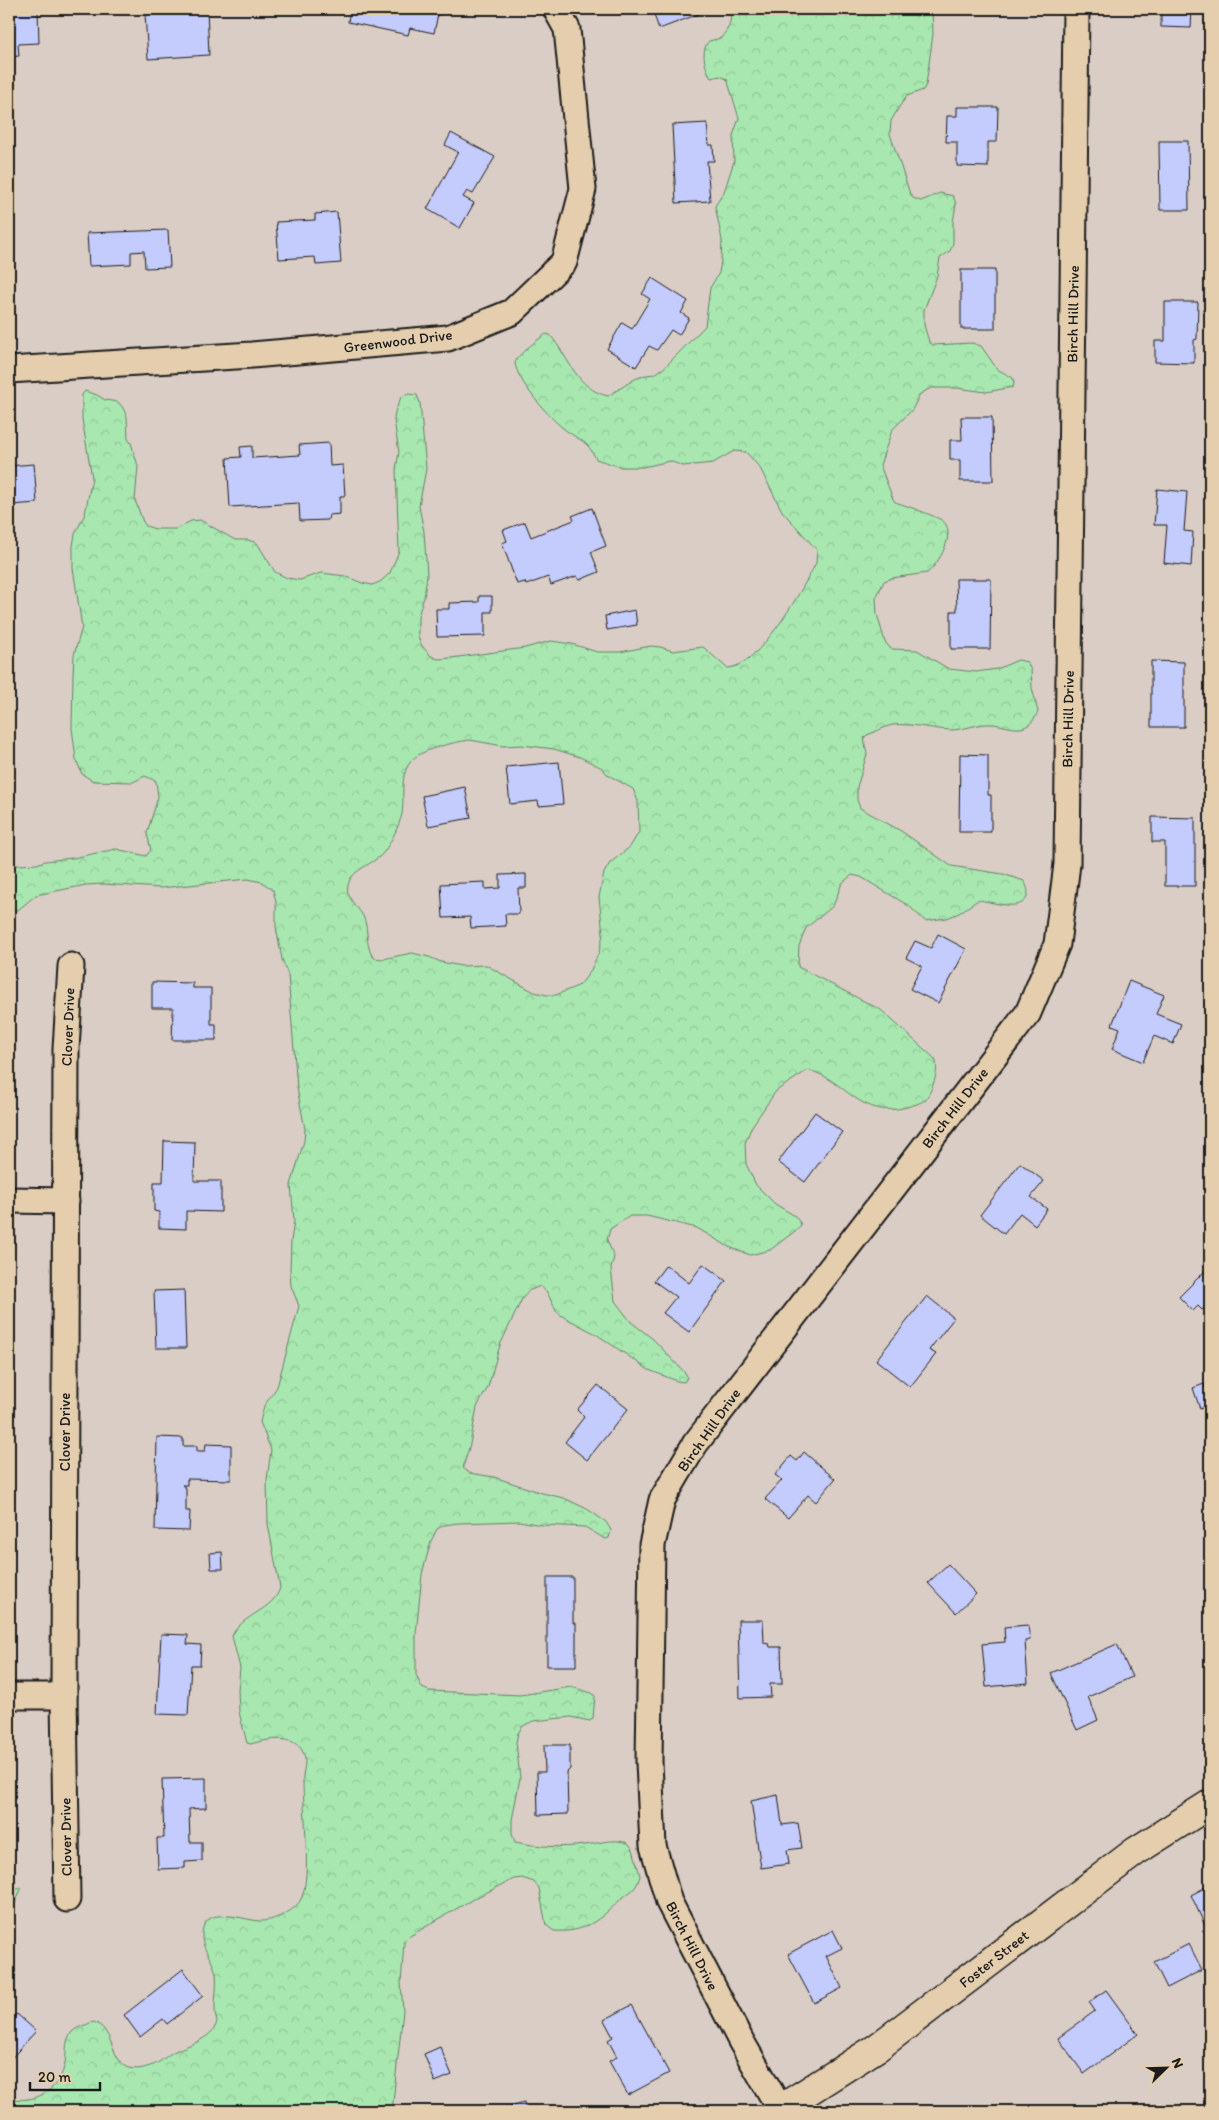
<svg xmlns="http://www.w3.org/2000/svg" width="1219" height="2120" font-family="Itim,sans-serif">
  <style>
    .forest { fill: url(#forest-crowns); stroke: #628266; fill-rule: evenodd }
    .green { fill: #a8e8b0; stroke: #628266 }
    .building { fill: #c4cbfd; stroke: #1c1c1c }
    .lines { fill: none; stroke-linecap: round; stroke-linejoin: round }
    .street-casing { stroke: #1c1c1c; stroke-width: 29 }
    .secondary-casing { stroke: #1c1c1c; stroke-width: 31 }
    .street { stroke: #e4cead; stroke-width: 25 }
    .secondary { stroke: #e4cead; stroke-width: 28 }
    .labels { text-anchor: middle; dominant-baseline: central; stroke-width: 4; stroke-linejoin: round; paint-order: stroke }
    .street-label { font-size: 15px; fill: #1c1c1c; stroke: #e4cead }
  </style>
  <defs>
    <pattern id="forest-crowns" width="20" height="18" patternUnits="userSpaceOnUse" patternTransform="scale(1.25)"><rect width="20" height="18" fill="#a8e8b0"/><path d="M2 6a3 3 0 1 1 6 0M12 15a3 3 0 1 1 6 0" fill="none" stroke="#90c697"/></pattern>
  </defs>
  <rect width="100%" height="100%" fill="#dacdc5"/>
  <filter id="ink" filterUnits="userSpaceOnUse"><feTurbulence type="fractalNoise" baseFrequency=".02" numOctaves="2"/><feDisplacementMap in="SourceGraphic" scale="10" xChannelSelector="R" yChannelSelector="G"/><feConvolveMatrix kernelMatrix="1 2 1 2 8 2 1 2 1" color-interpolation-filters="sRGB"/></filter>
  <g filter="url(#ink)">
    <!-- forest -->
    <path class="forest" d="M 730,9 L 932,9 L 933,34 L 926,85 L 923,90 L 907,96 L 899,107 L 891,121 L 890,134 L 910,194 L 913,198 L 921,201 L 940,193 L 953,196 L 956,204 L 953,222 L 953,243 L 950,251 L 940,258 L 937,276 L 924,310 L 924,325 L 929,342 L 933,345 L 972,343 L 981,346 L 997,369 L 1013,378 L 1014,383 L 1013,387 L 986,392 L 957,388 L 931,388 L 920,394 L 912,410 L 892,430 L 880,465 L 893,499 L 895,502 C 902,504 938,517 943,521 C 957,533 938,565 927,573 L 892,578 L 884,581 L 876,598 L 877,614 L 885,642 L 891,649 L 917,650 L 949,669 L 976,672 L 997,669 L 1018,660 L 1027,662 L 1031,670 L 1032,688 L 1038,712 C 1026,738 1010,725 992,724 C 978,723 964,730 950,730 C 931,729 912,723 892,725 C 884,727 875,732 867,735 L 864,738 L 867,754 L 857,787 L 857,800 L 860,808 L 901,831 L 951,866 L 1003,874 L 1024,881 C 1027,886 1029,891 1027,897 C 1021,913 990,901 978,900 L 959,913 L 947,918 L 925,921 L 909,906 L 861,877 L 852,875 L 842,883 L 833,906 L 806,928 L 799,946 L 798,967 L 881,1010 L 935,1059 C 940,1070 932,1091 925,1100 C 919,1104 913,1105 907,1107 C 858,1120 846,1079 808,1070 L 776,1091 L 752,1126 L 745,1143 L 746,1164 L 756,1185 L 775,1204 L 795,1216 L 801,1224 L 799,1228 L 770,1250 L 750,1255 L 729,1247 L 697,1228 L 647,1216 L 630,1216 L 610,1229 L 607,1240 L 614,1257 L 611,1269 L 615,1301 L 631,1322 L 653,1339 L 686,1374 L 687,1378 L 684,1382 L 677,1381 L 649,1370 L 596,1334 L 562,1316 L 556,1311 L 547,1292 L 540,1286 L 528,1291 L 522,1299 L 500,1345 L 488,1387 L 477,1407 L 470,1444 L 463,1468 L 469,1473 L 494,1477 L 542,1493 L 564,1498 L 587,1509 L 606,1522 L 611,1530 L 609,1538 L 605,1539 L 585,1527 L 542,1525 L 519,1521 L 458,1523 L 444,1525 L 437,1529 L 431,1541 L 422,1574 L 416,1634 L 416,1675 L 422,1688 L 429,1691 L 520,1695 L 571,1687 L 592,1693 L 595,1696 L 593,1718 L 590,1721 L 571,1717 L 533,1721 L 523,1726 L 518,1733 L 516,1742 L 520,1778 L 512,1820 L 512,1834 L 515,1842 C 539,1847 561,1848 585,1845 C 601,1843 612,1838 628,1843 L 633,1849 L 640,1876 C 636,1891 630,1891 621,1899 C 599,1920 586,1933 554,1931 L 546,1925 L 539,1888 L 534,1882 L 522,1878 L 514,1879 L 473,1899 L 410,1936 L 404,1942 L 401,1983 L 403,2011 L 392,2111 L 9,2111 L 9,2098 C 33,2104 58,2092 64,2067 C 68,2055 63,2042 72,2032 C 77,2027 86,2025 93,2022 C 113,2028 110,2055 124,2065 C 131,2071 142,2069 150,2066 C 158,2064 163,2059 170,2054 C 184,2045 212,2041 217,2022 C 212,2006 218,1990 216,1974 C 214,1961 203,1951 202,1938 C 200,1903 240,1919 259,1921 C 272,1922 296,1911 301,1899 C 312,1877 303,1808 303,1782 C 302,1773 308,1760 303,1752 C 295,1734 266,1739 251,1744 L 247,1743 L 239,1712 L 238,1690 L 240,1668 L 232,1636 C 242,1614 273,1611 280,1588 L 268,1524 L 267,1480 L 271,1450 L 260,1422 L 264,1406 L 277,1387 L 299,1306 L 291,1286 L 290,1270 L 291,1241 L 294,1221 L 291,1185 L 304,1141 L 305,1129 L 297,1088 L 288,975 L 282,959 L 276,927 L 276,902 L 273,890 L 262,882 L 248,879 L 160,888 L 103,884 L 86,885 L 36,895 L 18,910 L 9,910 L 9,869 L 17,865 L 37,864 L 45,861 L 73,858 L 116,849 L 146,856 L 151,850 L 147,833 L 158,797 L 156,781 L 145,776 L 133,782 L 93,781 L 82,774 L 76,759 L 72,728 L 73,674 L 74,655 L 82,627 L 73,568 L 73,546 L 75,534 L 85,514 L 92,478 L 82,419 L 82,395 L 85,391 L 97,395 L 105,400 L 118,402 L 123,408 L 127,417 L 128,439 L 131,443 L 138,466 L 135,500 L 143,522 L 146,526 L 155,529 L 176,529 L 191,521 L 200,520 L 235,540 L 248,540 L 257,543 L 275,572 L 287,578 L 300,580 L 321,573 L 345,576 L 362,583 L 372,585 L 380,582 L 390,573 L 399,551 L 396,469 L 399,452 L 394,420 L 395,412 L 401,397 L 408,394 L 417,395 L 420,403 L 426,469 L 419,506 L 424,532 L 427,575 L 424,597 L 418,616 L 418,637 L 422,646 L 431,656 L 438,659 L 451,658 L 525,648 L 551,641 L 572,644 L 597,652 L 620,652 L 651,646 L 660,647 L 673,651 L 703,647 L 727,668 C 759,668 803,588 816,563 L 817,550 L 782,511 L 760,468 L 746,452 L 734,451 L 713,463 L 683,466 L 670,461 L 643,467 L 621,467 L 596,459 C 586,438 580,442 563,428 C 549,417 517,381 515,363 C 517,354 538,340 546,334 L 550,335 C 569,357 576,389 608,396 L 635,379 L 646,375 L 655,374 L 665,367 L 705,326 L 710,288 L 719,273 L 721,261 L 722,240 L 715,206 L 724,192 L 734,161 L 733,136 L 739,118 L 727,79 L 720,76 L 711,78 C 705,68 700,50 709,41 L 721,38 C 729,28 732,22 730,9 ZM 470,740 L 503,746 L 522,745 L 554,749 L 580,757 L 602,768 L 608,775 L 633,789 L 638,801 L 639,832 L 630,847 L 610,863 L 604,873 L 599,897 L 603,934 L 599,952 L 590,972 L 580,985 L 556,995 L 547,995 L 534,992 L 486,965 L 461,966 L 441,962 L 429,957 L 412,953 L 383,959 L 374,958 C 365,948 369,931 364,918 C 359,907 345,899 348,885 C 351,869 375,864 384,852 C 391,842 399,826 402,814 C 405,796 398,774 413,759 C 423,749 455,742 470,740 Z"/>
    <!-- green -->
    <path class="green" d="M 22,1887 L 13,1908 L 13,1925 L 9,1927 L 9,1893 Z"/>
    <!-- building -->
    <g class="building">
      <path d="M 11,9 L 38,9 L 39,43 L 18,44 L 19,56 L 9,57 L 9,18 L 11,18 Z"/>
      <path d="M 156,9 L 207,9 L 209,55 L 148,59 L 145,14 L 157,13 Z"/>
      <path d="M 350,9 L 439,9 L 434,33 L 410,28 L 408,35 L 348,22 Z"/>
      <path d="M 652,9 L 712,9 L 659,29 Z"/>
      <path d="M 1161,9 L 1192,9 L 1191,28 L 1161,27 Z"/>
      <path d="M 957,107 L 998,107 L 997,142 L 988,142 L 988,167 L 957,166 L 957,142 L 946,142 L 947,116 L 957,116 Z"/>
      <path d="M 707,123 L 709,145 L 713,145 L 714,161 L 707,161 L 710,201 L 676,203 L 672,125 Z"/>
      <path d="M 451,133 L 495,157 L 473,194 L 467,191 L 463,197 L 474,203 L 460,228 L 427,209 L 458,152 L 445,145 Z"/>
      <path d="M 1159,141 L 1188,141 L 1189,210 L 1160,210 Z"/>
      <path d="M 337,212 L 341,263 L 316,265 L 315,257 L 279,259 L 276,222 L 315,220 L 315,214 Z"/>
      <path d="M 168,230 L 170,267 L 145,268 L 144,251 L 131,252 L 131,264 L 89,266 L 87,233 Z"/>
      <path d="M 9,256 L 11,283 L 9,284 Z"/>
      <rect x="961" y="270" width="34" height="59"/>
      <path d="M 652,278 L 688,301 L 681,313 L 689,318 L 679,335 L 671,330 L 657,350 L 649,346 L 636,367 L 607,349 L 622,323 L 632,329 L 650,299 L 642,294 Z"/>
      <path d="M 1165,302 L 1198,302 L 1197,339 L 1194,340 L 1194,363 L 1155,362 L 1155,341 L 1165,341 Z"/>
      <path d="M 961,417 L 992,417 L 993,481 L 960,481 L 960,460 L 950,460 L 950,440 L 962,440 Z"/>
      <path d="M 329,443 L 330,466 L 343,465 L 345,496 L 340,496 L 340,514 L 329,515 L 328,520 L 300,521 L 299,503 L 230,507 L 227,458 L 241,457 L 240,447 L 252,446 L 252,458 L 300,455 L 299,445 Z"/>
      <path d="M 34,464 L 37,503 L 11,505 L 11,511 L 9,511 L 9,466 Z"/>
      <path d="M 1157,489 L 1187,492 L 1184,531 L 1193,532 L 1191,566 L 1164,563 L 1167,525 L 1154,525 Z"/>
      <path d="M 592,508 L 606,546 L 591,552 L 599,572 L 579,580 L 577,576 L 551,585 L 548,577 L 526,585 L 525,582 L 517,584 L 502,543 L 507,541 L 503,530 L 525,522 L 531,537 L 574,520 L 572,516 Z"/>
      <path d="M 956,579 L 991,579 L 990,649 L 951,649 L 951,611 L 957,611 Z"/>
      <path d="M 479,596 L 492,596 L 492,612 L 485,612 L 485,636 L 437,637 L 436,609 L 449,609 L 449,603 L 479,602 Z"/>
      <path d="M 635,610 L 637,625 L 607,630 L 605,616 Z"/>
      <path d="M 1151,661 L 1184,662 L 1184,727 L 1151,727 Z"/>
      <path d="M 960,754 L 988,755 L 988,795 L 991,795 L 991,832 L 959,832 Z"/>
      <path d="M 559,762 L 563,804 L 539,806 L 538,801 L 510,804 L 506,767 Z"/>
      <path d="M 465,787 L 471,818 L 428,826 L 422,796 Z"/>
      <path d="M 1152,817 L 1195,818 L 1195,886 L 1165,886 L 1165,842 L 1152,842 Z"/>
      <path d="M 526,874 L 526,888 L 518,888 L 519,914 L 505,914 L 506,926 L 471,928 L 470,917 L 443,918 L 441,884 L 485,882 L 485,889 L 500,888 L 500,875 Z"/>
      <path d="M 938,934 L 966,949 L 938,1003 L 910,989 L 922,966 L 906,958 L 915,941 L 931,948 Z"/>
      <path d="M 1129,981 L 1164,995 L 1156,1014 L 1181,1024 L 1173,1044 L 1154,1036 L 1143,1062 L 1112,1049 L 1120,1028 L 1112,1025 Z"/>
      <path d="M 152,982 L 193,983 L 193,988 L 211,988 L 211,1024 L 216,1024 L 216,1040 L 172,1040 L 173,1008 L 152,1008 Z"/>
      <path d="M 815,1112 L 842,1132 L 805,1182 L 778,1162 Z"/>
      <path d="M 164,1141 L 195,1142 L 194,1181 L 221,1181 L 221,1212 L 186,1211 L 186,1229 L 159,1228 L 159,1212 L 154,1211 L 154,1182 L 163,1182 Z"/>
      <path d="M 1020,1163 L 1044,1181 L 1031,1197 L 1047,1209 L 1035,1225 L 1020,1213 L 1004,1234 L 980,1215 Z"/>
      <path d="M 703,1264 L 726,1281 L 689,1332 L 663,1313 L 676,1297 L 654,1281 L 666,1265 L 689,1283 Z"/>
      <path d="M 1210,1266 L 1210,1294 L 1205,1298 L 1209,1303 L 1202,1310 L 1198,1306 L 1193,1311 L 1179,1297 Z"/>
      <path d="M 184,1290 L 186,1348 L 156,1348 L 154,1291 Z"/>
      <path d="M 927,1296 L 954,1318 L 929,1350 L 936,1354 L 910,1387 L 876,1360 Z"/>
      <path d="M 1204,1384 L 1210,1405 L 1200,1409 L 1193,1388 Z"/>
      <path d="M 598,1385 L 628,1409 L 587,1460 L 565,1442 L 584,1417 L 577,1410 Z"/>
      <path d="M 157,1437 L 183,1438 L 183,1446 L 197,1446 L 197,1451 L 205,1451 L 206,1444 L 231,1445 L 231,1480 L 187,1479 L 187,1485 L 182,1485 L 186,1488 L 186,1511 L 190,1511 L 189,1531 L 155,1530 Z"/>
      <path d="M 804,1452 L 835,1479 L 816,1502 L 808,1495 L 788,1518 L 765,1499 L 782,1480 L 775,1475 L 791,1456 L 797,1461 Z"/>
      <path d="M 222,1552 L 223,1569 L 211,1569 L 210,1553 Z"/>
      <path d="M 948,1564 L 976,1594 L 956,1613 L 928,1583 Z"/>
      <path d="M 547,1577 L 573,1577 L 573,1623 L 576,1623 L 576,1666 L 547,1666 Z"/>
      <path d="M 738,1620 L 763,1620 L 764,1643 L 769,1644 L 770,1647 L 781,1647 L 782,1684 L 770,1684 L 771,1697 L 740,1698 Z"/>
      <path d="M 1028,1625 L 1030,1640 L 1025,1641 L 1028,1683 L 986,1687 L 982,1644 L 1005,1642 L 1004,1627 Z"/>
      <path d="M 161,1634 L 188,1635 L 187,1644 L 201,1645 L 200,1665 L 191,1665 L 188,1715 L 157,1714 Z"/>
      <path d="M 1117,1644 L 1132,1677 L 1088,1697 L 1098,1720 L 1077,1730 L 1051,1673 Z"/>
      <path d="M 544,1745 L 570,1745 L 570,1769 L 567,1772 L 568,1814 L 538,1815 L 537,1772 L 545,1772 Z"/>
      <path d="M 206,1778 L 206,1808 L 189,1809 L 190,1842 L 202,1842 L 202,1861 L 185,1862 L 185,1868 L 158,1869 L 157,1838 L 164,1838 L 162,1779 Z"/>
      <path d="M 778,1795 L 782,1825 L 798,1823 L 802,1848 L 787,1850 L 789,1864 L 761,1868 L 751,1801 Z"/>
      <path d="M 1210,1885 L 1210,1931 L 1208,1932 L 1191,1895 Z"/>
      <path d="M 833,1930 L 842,1948 L 826,1956 L 842,1988 L 814,2003 L 788,1954 Z"/>
      <path d="M 1189,1944 L 1202,1970 L 1167,1988 L 1154,1962 Z"/>
      <path d="M 183,1969 L 203,1996 L 167,2024 L 163,2019 L 140,2037 L 124,2015 Z"/>
      <path d="M 1106,1990 L 1138,2034 L 1084,2074 L 1058,2038 L 1095,2011 L 1089,2002 Z"/>
      <path d="M 632,2005 L 669,2073 L 628,2095 L 609,2061 L 617,2057 L 608,2040 L 613,2037 L 604,2020 Z"/>
      <path d="M 17,2014 L 36,2031 L 9,2061 L 9,2021 Z"/>
      <path d="M 440,2047 L 452,2075 L 435,2082 L 424,2054 Z"/>
      <path d="M 524,2102 L 526,2111 L 511,2111 L 510,2106 Z"/>
    </g>
    <g class="lines">
      <!-- street casing -->
      <g class="street-casing">
        <g id="street">
          <path d="M 9,370 L 252,355 L 448,338 L 512,312 L 564,262 L 583,189 L 567,29 L 556,9"/>
          <path d="M 9,1200 L 66,1201"/>
          <path d="M 9,1696 L 64,1696"/>
          <path d="M 67,1899 L 64,1696 L 66,1049 L 71,966"/>
          <path d="M 780,2109 L 741,2041 L 669,1902 L 653,1846 L 649,1762 L 652,1545 L 662,1500 L 695,1444 L 1028,1013 L 1057,944 L 1067,864 L 1076,9"/>
        </g>
      </g>
      <!-- secondary casing -->
      <g class="secondary-casing">
        <path id="secondary" d="M 777,2111 L 878,2047 L 1136,1851 L 1210,1804"/>
      </g>
      <!-- street -->
      <use href="#street" class="street"/>
      <!-- secondary -->
      <use href="#secondary" class="secondary"/>
    </g>
  </g>
  <g class="labels">
    <!-- street labels -->
    <g class="street-label">
      <text transform="translate(1073 314) rotate(-89)">Birch Hill Drive</text>
      <text transform="translate(398 341) rotate(-7)">Greenwood Drive</text>
      <text transform="translate(1068 719) rotate(-89)">Birch Hill Drive</text>
      <text transform="translate(68 1027) rotate(-88)">Clover Drive</text>
      <text transform="translate(955 1108) rotate(-52)">Birch Hill Drive</text>
      <text transform="translate(709 1430) rotate(-55)">Birch Hill Drive</text>
      <text transform="translate(65 1432) rotate(-90)">Clover Drive</text>
      <text transform="translate(66 1837) rotate(-91)">Clover Drive</text>
      <text transform="translate(692 1946) rotate(63)">Birch Hill Drive</text>
      <text transform="translate(994 1959) rotate(-38)">Foster Street</text>
    </g>
  </g>
  <!-- margin -->
  <rect width="1219" height="2120" fill="none" stroke="#e4cead" stroke-width="30"/>
  <rect x="15" y="15" width="1189" height="2090" fill="none" stroke="#1c1c1c" stroke-width="2" filter="url(#ink)"/>
  <!-- north arrow -->
  <g transform="translate(1166 2068) rotate(67)" stroke="#e4cead" stroke-width="4" paint-order="stroke">
  <path d="M0-4L9 19L0 12L-9 19Z" fill="#1c1c1c"/>
  <text y="-8" font-size="14" font-weight="bold" text-anchor="middle" fill="#1c1c1c">N</text>
  </g>
  <!-- scale -->
  <path d="M30 2082v8h70v-8" fill="none" stroke="#1c1c1c" stroke-width="2.5"/>
  <text x="38" y="2082" font-size="15" fill="#1c1c1c" stroke="#e4cead" stroke-width="4" paint-order="stroke">20 m</text>
</svg>
